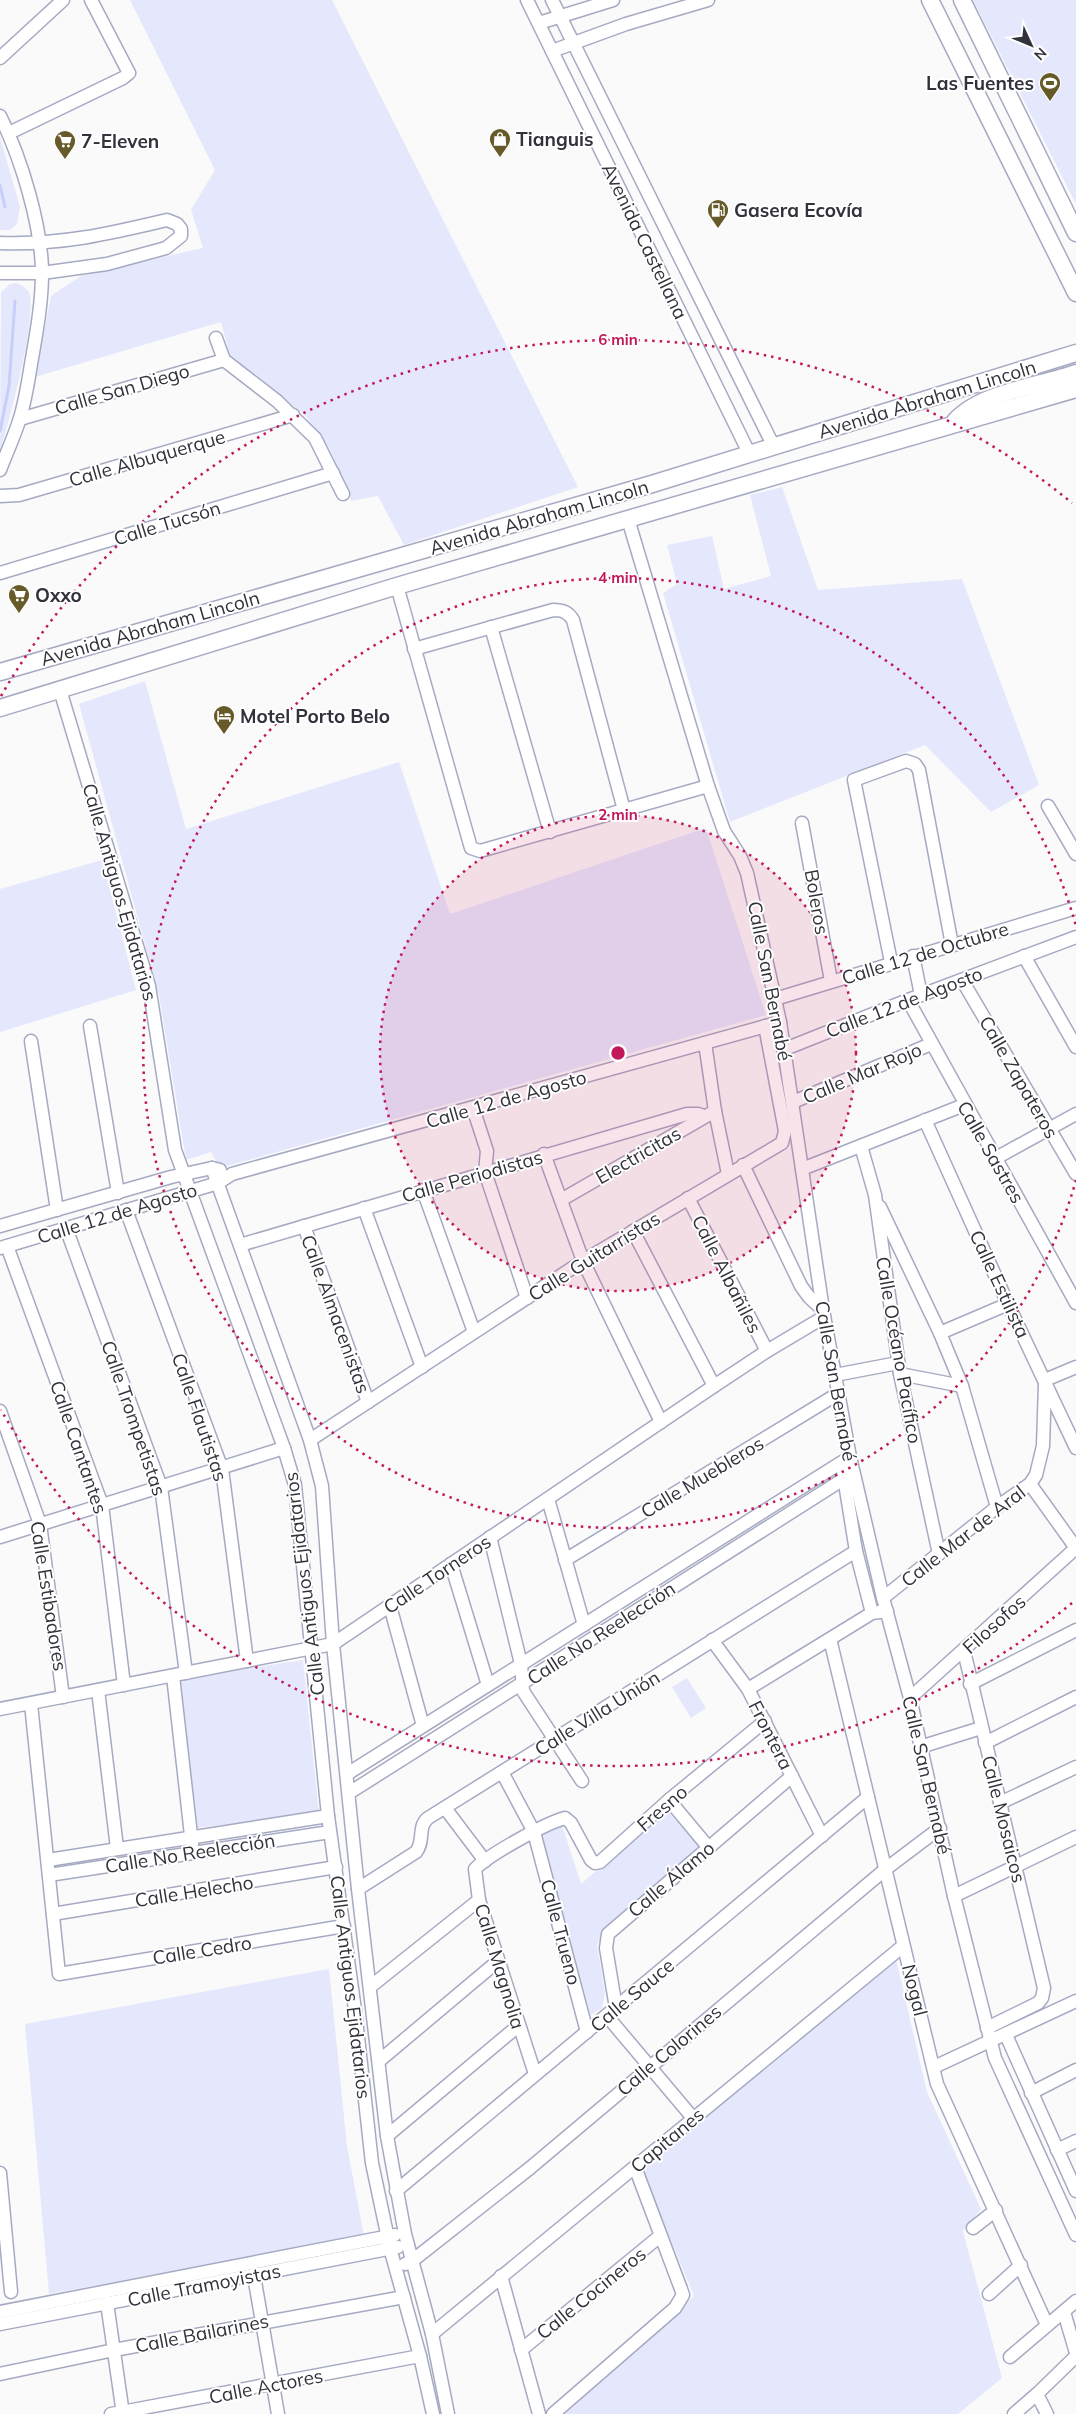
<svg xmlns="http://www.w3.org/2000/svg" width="1076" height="2414" font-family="Mulish,sans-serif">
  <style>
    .green { fill: #e5e8fc }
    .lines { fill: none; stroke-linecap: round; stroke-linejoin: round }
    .stream { stroke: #c7cef9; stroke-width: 3 }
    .minor-casing { stroke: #a5aac2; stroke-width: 15 }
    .major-casing { stroke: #a5aac2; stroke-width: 19 }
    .minor { stroke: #fff; stroke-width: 12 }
    .major { stroke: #fff; stroke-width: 16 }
    .ring { fill: none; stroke: #c2185b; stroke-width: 2.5; stroke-dasharray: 2.5 5 }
    .labels { text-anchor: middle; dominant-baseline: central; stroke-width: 4; stroke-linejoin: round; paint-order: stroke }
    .poi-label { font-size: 19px; font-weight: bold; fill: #31323c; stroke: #fff; text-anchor: start }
    .street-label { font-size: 19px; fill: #31323c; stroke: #fff }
    .centre { fill: #c2185b; stroke: #fff; stroke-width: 2.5 }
    .ring-label { font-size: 15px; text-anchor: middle; font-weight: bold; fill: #c2185b; stroke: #fff; stroke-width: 4; stroke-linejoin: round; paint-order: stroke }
  </style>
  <rect width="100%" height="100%" fill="#fafafa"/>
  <!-- green -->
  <g class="green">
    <path d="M 130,0 L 332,0 L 578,487 L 404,545 L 378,496 L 351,501 L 330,450 L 304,414 L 232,363 L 221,322 L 35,377 L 51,296 L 82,275 L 203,248 L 191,210 L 215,170 Z"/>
    <path d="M 973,0 L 1076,0 L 1076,204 Z"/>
    <path d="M 0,137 L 20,207 L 17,224 L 10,230 L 0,230 Z"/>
    <path d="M 16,283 C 21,285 26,287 29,292 C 38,313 9,424 0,449 L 1,292 L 10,284 Z"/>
    <path d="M 782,487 L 818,590 L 962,579 L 1039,785 L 991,812 L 925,745 L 730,822 L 663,593 L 677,584 L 667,545 L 712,536 L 724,589 L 771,576 L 750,495 Z"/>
    <path d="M 145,681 L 186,829 L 399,762 L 450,914 L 706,828 L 766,1015 L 220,1168 L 211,1152 L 186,1160 L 159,995 L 79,704 Z"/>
    <path d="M 102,860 L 136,990 L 0,1032 L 0,889 Z"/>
    <path d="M 303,1660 L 319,1814 L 197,1828 L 180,1679 Z"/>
    <path d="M 687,1678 L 706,1708 L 691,1718 L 672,1687 Z"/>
    <path d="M 667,1810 L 699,1847 L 607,1925 L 597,1945 L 605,1993 L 602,2008 L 591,2015 L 539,1836 L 561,1822 L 581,1884 Z"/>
    <path d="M 896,1959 L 927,2092 L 981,2209 L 963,2231 L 1002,2378 L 958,2414 L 560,2414 L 694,2296 L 642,2171 Z"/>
    <path d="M 329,1969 L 347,2146 L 364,2236 L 49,2294 L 25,2024 Z"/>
  </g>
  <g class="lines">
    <!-- stream -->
    <g class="stream">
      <path d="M 0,185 L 5,207"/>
      <path d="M 0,431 L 9,386 L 15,301"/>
    </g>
    <!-- minor casing -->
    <g class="minor-casing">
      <g id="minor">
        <path d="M 527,0 L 750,455"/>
        <path d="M 552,0 L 774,447"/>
        <path d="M 539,23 L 613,0"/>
        <path d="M 552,51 L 626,24 L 708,0"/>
        <path d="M 0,58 L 63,0"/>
        <path d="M 0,116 C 21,157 42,227 42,273 C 42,304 36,335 31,364 C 28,383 25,403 19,421 C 14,437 6,454 0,470"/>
        <path d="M 9,133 L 123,78 L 129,73 L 91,0"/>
        <path d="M 0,243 C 61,245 108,234 167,220 L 177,224 L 181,229 L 181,236 L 166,248 L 107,264 L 42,273 L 0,273"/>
        <path d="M 216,338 L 224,360 L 277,401 L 315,438 L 343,494"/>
        <path d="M 20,419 L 224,360"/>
        <path d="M 0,496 L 19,495 L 293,415"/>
        <path d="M 628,519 L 708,786 L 724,831 L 740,856 L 747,873 L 780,1022 L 823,1310 L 850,1457 L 883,1598 L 910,1698 L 954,1896 L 995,2058 L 1076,2235"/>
        <path d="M 0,573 L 333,473"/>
        <path d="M 397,586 L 471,848 L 480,851 L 708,786"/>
        <path d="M 491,627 L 550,832"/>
        <path d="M 414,649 L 553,610 C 563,610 568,612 573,620 L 624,810"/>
        <path d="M 60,690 L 149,986 L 175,1150 L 284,1448 L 295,1485 L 328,1816 L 355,2010 L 372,2163 L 390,2248 L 420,2356 L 433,2414"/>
        <path d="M 1048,806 L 1076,854"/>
        <path d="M 802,823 L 831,981"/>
        <path d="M 913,956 L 921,995"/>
        <path d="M 1024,956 L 1076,1047"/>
        <path d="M 891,962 L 854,780 L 906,761 L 915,764 L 919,770 L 952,945"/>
        <path d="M 962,980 L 1076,1174"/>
        <path d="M 775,999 L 1076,908"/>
        <path d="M 908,1000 L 1076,1303"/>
        <path d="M 90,1026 L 118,1193"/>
        <path d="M 31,1041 L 57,1210"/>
        <path d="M 705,1043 L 715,1111 L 728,1174"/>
        <path d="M 785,1049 L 908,1000 L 1076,937"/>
        <path d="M 793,1102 L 931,1044"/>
        <path d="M 473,1108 L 487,1151 L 485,1172 L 527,1298"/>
        <path d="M 925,1120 L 1008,1304 L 1076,1448"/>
        <path d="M 861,1146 L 875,1195 L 900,1374 L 939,1554"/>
        <path d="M 544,1154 L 583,1261 L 661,1422"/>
        <path d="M 996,1158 L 1076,1114"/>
        <path d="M 743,1165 L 801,1286 L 809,1297 L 823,1310"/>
        <path d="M 212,1168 L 310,1440 L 322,1486 L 333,1644 L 358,1889 L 387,2136 L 405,2234 L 432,2334 L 448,2414"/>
        <path d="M 802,1169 L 964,1105"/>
        <path d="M 423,1190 L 474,1332"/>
        <path d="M 688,1198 L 767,1351"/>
        <path d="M 561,1200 L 715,1111"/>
        <path d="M 880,1207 L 940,1333 L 962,1386 L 997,1507"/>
        <path d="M 364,1208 L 422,1367"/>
        <path d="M 126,1210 L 222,1469 L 247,1661"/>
        <path d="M 0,1226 L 171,1177 L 212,1168 L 220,1170"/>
        <path d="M 304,1226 L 368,1402"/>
        <path d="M 66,1228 L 161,1487 L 186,1673"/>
        <path d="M 633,1231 L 714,1386"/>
        <path d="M 240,1245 L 687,1114 L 698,1114 L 704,1116"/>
        <path d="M 7,1246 L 102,1505 L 124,1685"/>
        <path d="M 0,1248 L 218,1183 L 232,1174 L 780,1022"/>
        <path d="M 940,1333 L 1008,1304"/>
        <path d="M 900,1374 L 962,1386"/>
        <path d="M 835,1375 L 898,1363"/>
        <path d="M 1045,1380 L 1076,1367"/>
        <path d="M 0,1411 L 40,1524 L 63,1697"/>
        <path d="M 310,1440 L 583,1261 L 782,1143 L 785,1131 L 765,1026"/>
        <path d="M 843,1471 L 856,1551 L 872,1613"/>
        <path d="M 1030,1484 L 1076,1548"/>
        <path d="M 548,1499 L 584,1625"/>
        <path d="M 0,1537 L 284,1448"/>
        <path d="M 490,1537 L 521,1664 L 523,1691 L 582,1781"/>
        <path d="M 565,1560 L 839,1393"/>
        <path d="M 451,1564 L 488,1685"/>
        <path d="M 883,1598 L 997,1507 L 1030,1484 L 1036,1475 L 1043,1446 L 1045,1383"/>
        <path d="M 390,1606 L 423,1726"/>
        <path d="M 830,1639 L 937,2084 L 1047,2325"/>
        <path d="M 712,1640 L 748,1689 L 822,1836"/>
        <path d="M 964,1651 L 1044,1988 L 1042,1998 L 1038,2003 L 987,2028"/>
        <path d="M 173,1676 L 192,1844"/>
        <path d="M 970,1684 L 1076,1630"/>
        <path d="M 748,1689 L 872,1613 L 887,1611"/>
        <path d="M 98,1690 L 117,1848"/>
        <path d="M 910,1698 L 1076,1548"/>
        <path d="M 31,1704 L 59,1974 L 344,1926"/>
        <path d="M 0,1709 L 333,1644 L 714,1386 L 767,1351 L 824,1317"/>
        <path d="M 985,1743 L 1076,1697"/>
        <path d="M 920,1747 L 981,1728"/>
        <path d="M 502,1772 L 534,1832 L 587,2032"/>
        <path d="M 347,1774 L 850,1457"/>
        <path d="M 349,1793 L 853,1473"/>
        <path d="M 669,1800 L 709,1848"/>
        <path d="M 1000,1803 L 1076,1767"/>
        <path d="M 445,1808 L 485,1861"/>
        <path d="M 48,1860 L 328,1816"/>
        <path d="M 49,1875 L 330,1832"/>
        <path d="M 358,1889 L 416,1852 C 425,1841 417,1827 428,1818 L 856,1551"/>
        <path d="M 954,1896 L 1076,1837"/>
        <path d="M 53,1914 L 336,1867"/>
        <path d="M 370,1987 L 479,1900"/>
        <path d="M 616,2008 L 606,1948 L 608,1934 L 792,1776"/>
        <path d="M 607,2016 L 693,2118"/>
        <path d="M 1006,2035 L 1076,2191"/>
        <path d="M 379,2061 L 498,1961"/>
        <path d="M 934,2067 L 1076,2001"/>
        <path d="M 535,2074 L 479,1900 L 475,1869 C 488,1855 546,1823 565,1818 L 571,1823 L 591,1860 L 595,1863 L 600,1862 L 669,1800 L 765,1721"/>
        <path d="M 1031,2093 L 1076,2070"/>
        <path d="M 387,2136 L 518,2026"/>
        <path d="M 1057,2150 L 1076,2141"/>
        <path d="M 0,2173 L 11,2292"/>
        <path d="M 396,2191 L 868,1797"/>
        <path d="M 973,2228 L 996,2210"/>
        <path d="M 405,2264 L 412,2261 L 530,2168 L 887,1868 L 940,1828"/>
        <path d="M 254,2276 L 278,2414"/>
        <path d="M 501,2276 L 539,2414"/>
        <path d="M 989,2294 L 1021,2265"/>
        <path d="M 107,2303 L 123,2414"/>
        <path d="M 0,2312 L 395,2235"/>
        <path d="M 1064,2312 L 1076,2353"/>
        <path d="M 0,2324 L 398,2247"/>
        <path d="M 432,2334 L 903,1946"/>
        <path d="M 521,2350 L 660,2236"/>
        <path d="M 1010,2357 L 1076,2301"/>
        <path d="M 0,2374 L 114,2350 L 404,2297"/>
        <path d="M 1037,2394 L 1047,2414"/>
        <path d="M 111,2414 L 420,2356"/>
        <path d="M 553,2414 L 675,2308 L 683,2295 L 681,2289 L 635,2167"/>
        <path d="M 1014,2414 L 1037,2394 L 1076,2356"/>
      </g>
    </g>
    <!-- major casing -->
    <g class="major-casing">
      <g id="major">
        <path d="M 930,0 L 1076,293"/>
        <path d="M 962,0 L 1076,233"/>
        <path d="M 955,421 C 981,392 1040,386 1076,373"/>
        <path d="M 0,672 L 652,484 L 1076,353"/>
        <path d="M 0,708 L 397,586 L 1076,389"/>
      </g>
    </g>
    <!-- minor -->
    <use href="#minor" class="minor"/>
    <!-- major -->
    <use href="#major" class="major"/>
  </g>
  <!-- distance rings -->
  <circle cx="618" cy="1053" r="238" fill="#c2185b" fill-opacity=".12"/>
  <g class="ring">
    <circle cx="618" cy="1053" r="238"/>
    <path d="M1076 1180A475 475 0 1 1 1076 926"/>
    <path d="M1072 1603A713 713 0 0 1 1 1410M1 696A713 713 0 0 1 1072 503"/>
  </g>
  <!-- icons -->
  <defs>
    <g id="stadium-pin" transform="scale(1.125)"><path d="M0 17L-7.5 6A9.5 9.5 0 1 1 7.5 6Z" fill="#665b28" stroke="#fff"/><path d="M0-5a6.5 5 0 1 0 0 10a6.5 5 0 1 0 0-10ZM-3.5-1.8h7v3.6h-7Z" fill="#fff"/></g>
    <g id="shop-pin" transform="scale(1.125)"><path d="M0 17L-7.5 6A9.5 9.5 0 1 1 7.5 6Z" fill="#665b28" stroke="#fff"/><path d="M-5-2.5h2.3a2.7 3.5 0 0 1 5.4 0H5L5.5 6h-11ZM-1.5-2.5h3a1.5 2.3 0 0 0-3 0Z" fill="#fff"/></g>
    <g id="supermarket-pin" transform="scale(1.125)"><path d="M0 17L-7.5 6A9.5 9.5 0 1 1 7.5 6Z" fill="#665b28" stroke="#fff"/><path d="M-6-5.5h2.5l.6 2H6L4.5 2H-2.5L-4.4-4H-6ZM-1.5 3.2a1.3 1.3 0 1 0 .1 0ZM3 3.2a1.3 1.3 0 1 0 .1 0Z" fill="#fff"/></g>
    <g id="fuel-pin" transform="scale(1.125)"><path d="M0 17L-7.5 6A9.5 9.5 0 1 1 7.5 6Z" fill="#665b28" stroke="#fff"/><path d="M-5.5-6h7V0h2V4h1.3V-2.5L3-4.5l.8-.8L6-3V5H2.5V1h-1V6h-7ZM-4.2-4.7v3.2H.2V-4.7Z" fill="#fff"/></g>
    <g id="hotel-pin" transform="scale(1.125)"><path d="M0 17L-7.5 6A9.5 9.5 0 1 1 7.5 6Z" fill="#665b28" stroke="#fff"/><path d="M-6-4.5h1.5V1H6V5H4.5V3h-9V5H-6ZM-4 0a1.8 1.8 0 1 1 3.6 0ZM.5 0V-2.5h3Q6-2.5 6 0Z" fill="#fff"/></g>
  </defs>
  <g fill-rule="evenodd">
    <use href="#stadium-pin" x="1050" y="83"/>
    <use href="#shop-pin" x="500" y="139"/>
    <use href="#supermarket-pin" x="65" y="141"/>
    <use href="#fuel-pin" x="718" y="210"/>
    <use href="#supermarket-pin" x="19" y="595"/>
    <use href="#hotel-pin" x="224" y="716"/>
  </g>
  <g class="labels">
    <!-- poi labels -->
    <g class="poi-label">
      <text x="1034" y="83" text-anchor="end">Las Fuentes</text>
      <text x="516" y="139">Tianguis</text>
      <text x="81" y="141">7-Eleven</text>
      <text x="734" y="210">Gasera Ecovía</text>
      <text x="35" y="595">Oxxo</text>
      <text x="240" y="716">Motel Porto Belo</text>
    </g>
    <!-- street labels -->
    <g class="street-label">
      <text transform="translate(645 241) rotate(64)">Avenida Castellana</text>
      <text transform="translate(122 389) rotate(-16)">Calle San Diego</text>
      <text transform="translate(927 399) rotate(-17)">Avenida Abraham Lincoln</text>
      <text transform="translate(147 458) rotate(-16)">Calle Albuquerque</text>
      <text transform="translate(539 517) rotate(-16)">Avenida Abraham Lincoln</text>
      <text transform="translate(167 523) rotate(-17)">Calle Tucsón</text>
      <text transform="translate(150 628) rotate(-16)">Avenida Abraham Lincoln</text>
      <text transform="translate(120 892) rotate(74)">Calle Antiguos Ejidatarios</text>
      <text transform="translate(817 902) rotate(80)">Boleros</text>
      <text transform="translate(925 953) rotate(-17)">Calle 12 de Octubre</text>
      <text transform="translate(770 981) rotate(79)">Calle San Bernabé</text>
      <text transform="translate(904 1002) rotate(-21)">Calle 12 de Agosto</text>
      <text transform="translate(862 1073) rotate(-23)">Calle Mar Rojo</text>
      <text transform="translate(1019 1077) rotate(60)">Calle Zapateros</text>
      <text transform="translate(506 1099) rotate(-16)">Calle 12 de Agosto</text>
      <text transform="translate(991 1152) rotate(60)">Calle Sastres</text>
      <text transform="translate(638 1155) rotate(-30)">Electricitas</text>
      <text transform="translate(472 1176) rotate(-16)">Calle Periodistas</text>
      <text transform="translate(117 1213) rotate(-17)">Calle 12 de Agosto</text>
      <text transform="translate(594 1256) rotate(-32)">Calle Guitarristas</text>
      <text transform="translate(727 1274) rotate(63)">Calle Albañiles</text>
      <text transform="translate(1000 1284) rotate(65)">Calle Estilista</text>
      <text transform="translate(336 1314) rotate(70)">Calle Almacenistas</text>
      <text transform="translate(899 1350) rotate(80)">Calle Océano Pacífico</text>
      <text transform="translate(836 1381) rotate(80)">Calle San Bernabé</text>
      <text transform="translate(200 1417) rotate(71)">Calle Flautistas</text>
      <text transform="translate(134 1418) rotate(71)">Calle Trompetistas</text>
      <text transform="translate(79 1447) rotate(71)">Calle Cantantes</text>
      <text transform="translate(702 1477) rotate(-31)">Calle Muebleros</text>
      <text transform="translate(963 1536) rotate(-38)">Calle Mar de Aral</text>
      <text transform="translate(437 1574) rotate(-34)">Calle Torneros</text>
      <text transform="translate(304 1584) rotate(-97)">Calle Antiguos Ejidatarios</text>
      <text transform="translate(49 1596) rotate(81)">Calle Estibadores</text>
      <text transform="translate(994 1624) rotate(-42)">Filosofos</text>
      <text transform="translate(601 1633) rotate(-33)">Calle No Reelección</text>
      <text transform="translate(597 1713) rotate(-32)">Calle Villa Unión</text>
      <text transform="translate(771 1735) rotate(63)">Frontera</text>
      <text transform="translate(927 1775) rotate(77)">Calle San Bernabé</text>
      <text transform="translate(662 1808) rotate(-41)">Fresno</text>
      <text transform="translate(1004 1819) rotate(76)">Calle Mosaicos</text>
      <text transform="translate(190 1853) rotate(-9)">Calle No Reelección</text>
      <text transform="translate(671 1879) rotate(-40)">Calle Álamo</text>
      <text transform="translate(194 1891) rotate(-9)">Calle Helecho</text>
      <text transform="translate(561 1932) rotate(75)">Calle Trueno</text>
      <text transform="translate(202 1950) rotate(-9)">Calle Cedro</text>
      <text transform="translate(500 1966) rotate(73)">Calle Magnolia</text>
      <text transform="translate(351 1987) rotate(83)">Calle Antiguos Ejidatarios</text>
      <text transform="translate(915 1990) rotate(76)">Nogal</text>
      <text transform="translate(632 1995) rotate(-40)">Calle Sauce</text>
      <text transform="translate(669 2050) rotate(-40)">Calle Colorines</text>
      <text transform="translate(667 2140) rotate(-40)">Capitanes</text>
      <text transform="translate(204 2285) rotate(-11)">Calle Tramoyistas</text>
      <text transform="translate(591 2293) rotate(-39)">Calle Cocineros</text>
      <text transform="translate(202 2333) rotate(-11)">Calle Bailarines</text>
      <text transform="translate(266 2386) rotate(-11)">Calle Actores</text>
    </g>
  </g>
  <circle cx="618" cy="1053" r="8" class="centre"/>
  <g class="ring-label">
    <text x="618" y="345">6 min</text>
    <text x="618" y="583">4 min</text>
    <text x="618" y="820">2 min</text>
  </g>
  <!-- north arrow -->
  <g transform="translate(1031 45) rotate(134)" stroke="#ffffff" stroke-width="4" paint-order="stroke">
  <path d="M0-4L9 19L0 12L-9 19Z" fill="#31323c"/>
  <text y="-8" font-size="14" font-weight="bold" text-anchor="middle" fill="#31323c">N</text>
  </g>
</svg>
